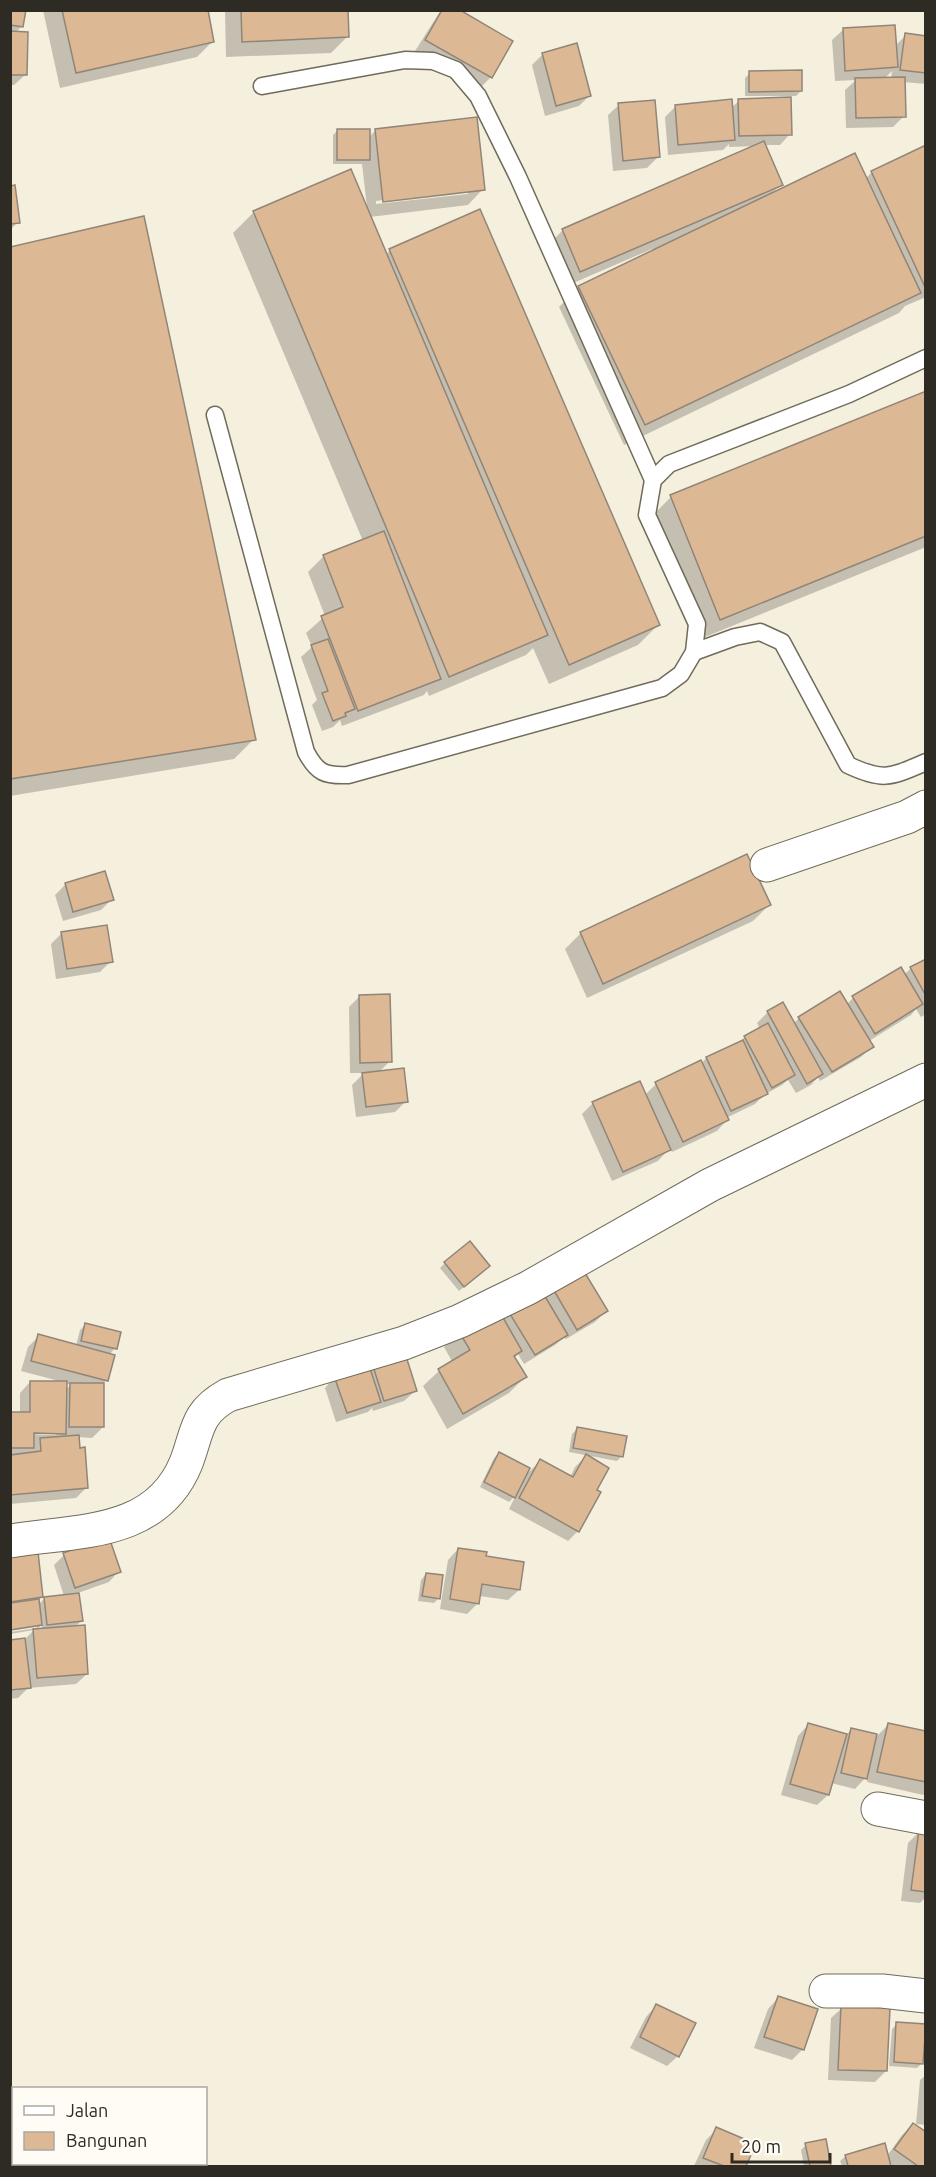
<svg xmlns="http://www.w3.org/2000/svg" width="936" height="2177" font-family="Ubuntu,sans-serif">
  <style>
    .shadow { fill: #0003; fill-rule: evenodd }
    .building { fill: #dcb994; stroke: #918578; stroke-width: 1.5 }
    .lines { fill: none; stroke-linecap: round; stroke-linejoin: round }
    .lane-casing { stroke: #706b5b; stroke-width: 19 }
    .street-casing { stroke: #706b5b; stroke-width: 35 }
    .lane { stroke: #fff; stroke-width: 16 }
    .street { stroke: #fff; stroke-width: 33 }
  </style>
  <rect width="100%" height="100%" fill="#f5efdd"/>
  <!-- shadow -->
  <g class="shadow">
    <path d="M 10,10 L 21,27 L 15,33 L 25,75 L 14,85 L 10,85 Z"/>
    <path d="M 43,10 L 206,10 L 213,41 L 197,57 L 60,88 Z"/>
    <path d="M 225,10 L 346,10 L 347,37 L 331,53 L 226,57 Z"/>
    <path d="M 441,10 L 457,10 L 511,41 L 491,77 L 480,88 L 415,51 Z"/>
    <path d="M 843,30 L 895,46 L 906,35 L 926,38 L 926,84 L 903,82 L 904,116 L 893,127 L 846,128 L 845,90 L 856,80 L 835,81 L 832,40 ZM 892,71 L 891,79 L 884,79 Z"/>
    <path d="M 543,54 L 590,95 L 579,106 L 545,116 L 532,65 Z"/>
    <path d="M 750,73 L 801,91 L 796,96 L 745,96 L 745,78 Z"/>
    <path d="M 739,101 L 790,134 L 780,145 L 765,145 L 781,184 L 771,194 L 865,179 L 872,172 L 926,147 L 926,297 L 905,306 L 899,313 L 624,445 L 559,307 L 579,287 L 653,252 L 652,249 L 564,287 L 547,246 L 563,230 L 757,146 L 729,147 L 729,144 L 723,150 L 668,155 L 665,117 L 676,106 L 731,108 Z"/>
    <path d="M 619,105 L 658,157 L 647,168 L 613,171 L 608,115 Z"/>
    <path d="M 338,130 L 368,138 L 376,130 L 483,189 L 468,205 L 370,217 L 386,255 L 390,250 L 658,625 L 638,645 L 549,684 L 533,648 L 526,655 L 429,696 L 427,691 L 424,695 L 342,726 L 340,720 L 333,727 L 322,731 L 312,705 L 317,700 L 301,657 L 312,647 L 306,633 L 325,616 L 308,572 L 324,556 L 363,541 L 233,233 L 254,212 L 367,207 L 362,164 L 333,164 L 333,135 ZM 468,190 L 468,194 L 376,204 L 376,201 Z"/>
    <path d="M 10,188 L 18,222 L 10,230 Z"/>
    <path d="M 10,249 L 254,739 L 234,759 L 10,796 Z"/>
    <path d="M 926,393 L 926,547 L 700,639 L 651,517 L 671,497 Z"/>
    <path d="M 747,856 L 769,905 L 753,921 L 587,998 L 565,949 L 580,934 Z"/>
    <path d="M 66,884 L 112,899 L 101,910 L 63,921 L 55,895 Z"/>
    <path d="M 62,933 L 111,961 L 100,972 L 56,979 L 51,944 Z"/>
    <path d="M 926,960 L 926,1014 L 921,1017 L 916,1009 L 911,1015 L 869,1041 L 872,1046 L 861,1057 L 820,1081 L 818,1077 L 811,1085 L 796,1093 L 788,1080 L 782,1085 L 764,1095 L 755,1104 L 726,1118 L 727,1120 L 717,1131 L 672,1152 L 670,1148 L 658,1161 L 612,1181 L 582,1114 L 593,1103 L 645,1095 L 656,1084 L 701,1064 L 706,1058 L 738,1043 L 745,1037 L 760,1029 L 757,1023 L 768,1012 L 793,1024 L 799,1018 L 847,1004 L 853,998 L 904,975 L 911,968 Z"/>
    <path d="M 360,996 L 390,1061 L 379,1072 L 406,1101 L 395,1112 L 356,1117 L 352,1085 L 364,1073 L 350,1073 L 349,1007 Z"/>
    <path d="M 445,1263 L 483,1271 L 459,1291 L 440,1268 Z"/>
    <path d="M 579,1265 L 606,1311 L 595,1322 L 566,1339 L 564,1337 L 555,1345 L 524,1364 L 518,1354 L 514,1358 L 525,1377 L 509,1393 L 447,1429 L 423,1386 L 439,1371 L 453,1363 L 444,1347 L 459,1331 Z"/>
    <path d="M 85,1325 L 115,1348 L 109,1355 L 106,1380 L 103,1384 L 103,1427 L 92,1438 L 77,1437 L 87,1487 L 76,1498 L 10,1504 L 10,1414 L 20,1414 L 20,1393 L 30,1382 L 59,1381 L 21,1371 L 28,1347 L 39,1336 L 76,1346 L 80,1330 ZM 65,1383 L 71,1385 L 65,1390 ZM 26,1431 L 56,1432 L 56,1435 L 26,1434 Z"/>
    <path d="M 373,1364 L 415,1391 L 404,1401 L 373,1411 L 372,1408 L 368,1412 L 336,1422 L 325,1388 L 335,1377 Z"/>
    <path d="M 577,1429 L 622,1456 L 617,1461 L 569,1452 L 572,1434 Z"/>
    <path d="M 499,1453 L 525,1476 L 540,1461 L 570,1477 L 575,1467 L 586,1456 L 595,1490 L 578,1531 L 568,1541 L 509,1509 L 516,1495 L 509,1502 L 480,1487 L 494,1458 Z"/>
    <path d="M 10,1548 L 42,1597 L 37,1601 L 38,1605 L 45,1598 L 64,1596 L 54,1565 L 64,1555 L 119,1571 L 109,1582 L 78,1593 L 81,1621 L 75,1627 L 87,1674 L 76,1684 L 28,1688 L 18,1698 L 10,1699 L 10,1641 L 24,1640 L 34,1630 L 10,1634 L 10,1632 L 37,1628 L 37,1625 L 10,1629 ZM 42,1624 L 42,1630 L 36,1630 Z"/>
    <path d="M 458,1549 L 485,1557 L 519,1590 L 508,1600 L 479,1596 L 478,1603 L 467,1614 L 440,1609 L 448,1560 Z"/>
    <path d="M 426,1574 L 439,1598 L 434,1603 L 418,1601 L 421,1580 Z"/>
    <path d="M 889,1724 L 926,1733 L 926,1792 L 923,1795 L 867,1782 L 869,1774 L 855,1789 L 831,1783 L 828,1795 L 817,1805 L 781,1795 L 798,1736 L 808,1725 L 846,1735 L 851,1730 L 877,1736 Z"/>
    <path d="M 919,1832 L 926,1833 L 926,1897 L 920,1903 L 901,1901 L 908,1843 Z"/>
    <path d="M 778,1998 L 816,2010 L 802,2050 L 792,2060 L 754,2048 L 768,2009 Z"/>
    <path d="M 656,2006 L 678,2056 L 667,2066 L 630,2048 L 646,2017 Z"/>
    <path d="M 842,2008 L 886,2071 L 875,2082 L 828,2080 L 831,2018 Z"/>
    <path d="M 897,2024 L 922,2063 L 917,2068 L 889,2066 L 892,2029 Z"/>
    <path d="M 926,2075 L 926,2125 L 916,2124 L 920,2080 Z"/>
    <path d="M 913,2125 L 926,2134 L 926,2166 L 893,2166 L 889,2163 L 890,2166 L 842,2166 L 840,2161 L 846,2156 L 887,2156 L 902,2135 Z"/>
    <path d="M 717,2129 L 754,2145 L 745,2166 L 694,2166 L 706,2140 Z"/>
    <path d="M 825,2141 L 830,2166 L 804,2166 L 801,2150 L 806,2145 Z"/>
  </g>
  <!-- building -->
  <g class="building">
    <path d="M 10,10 L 26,10 L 23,27 L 10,25 Z"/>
    <path d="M 62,10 L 208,10 L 214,42 L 76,73 Z"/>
    <path d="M 241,10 L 348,10 L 349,37 L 242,42 Z"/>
    <path d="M 442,10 L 460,10 L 513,41 L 492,78 L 425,40 Z"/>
    <path d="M 895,25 L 898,67 L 845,71 L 843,28 Z"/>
    <path d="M 10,31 L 28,32 L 27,75 L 10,75 Z"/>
    <path d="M 905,33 L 926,36 L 926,73 L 900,70 Z"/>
    <path d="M 577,43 L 591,96 L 556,106 L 542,53 Z"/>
    <path d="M 802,70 L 802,91 L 749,92 L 749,71 Z"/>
    <path d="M 905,77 L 906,117 L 856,118 L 855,78 Z"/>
    <path d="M 791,97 L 792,135 L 739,136 L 738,99 Z"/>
    <path d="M 732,99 L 735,140 L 678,145 L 675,105 Z"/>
    <path d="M 655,100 L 660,157 L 623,161 L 618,103 Z"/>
    <path d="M 477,117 L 485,190 L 383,202 L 375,129 Z"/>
    <rect x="337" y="129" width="33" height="31"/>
    <path d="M 764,141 L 783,185 L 580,272 L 562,229 Z"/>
    <path d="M 926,145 L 926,287 L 925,287 L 871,171 Z"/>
    <path d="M 855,153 L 921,293 L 645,425 L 578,286 Z"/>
    <path d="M 351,169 L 548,635 L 449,677 L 253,211 Z"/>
    <path d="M 15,185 L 20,223 L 10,224 L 10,186 Z"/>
    <path d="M 480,209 L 660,625 L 569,665 L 389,249 Z"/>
    <path d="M 144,216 L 256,740 L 10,779 L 10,247 Z"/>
    <path d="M 926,391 L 926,536 L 720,620 L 670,495 Z"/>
    <path d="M 384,531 L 441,679 L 358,711 L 321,616 L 343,607 L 323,555 Z"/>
    <path d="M 328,639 L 355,709 L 345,713 L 346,716 L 333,721 L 322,693 L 328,691 L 311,645 Z"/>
    <path d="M 747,854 L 771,905 L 603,984 L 580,932 Z"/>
    <path d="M 105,871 L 114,900 L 73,912 L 65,883 Z"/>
    <path d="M 107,925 L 113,962 L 67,969 L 61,932 Z"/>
    <path d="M 926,959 L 926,996 L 910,967 Z"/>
    <path d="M 901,967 L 923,1004 L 875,1034 L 852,996 Z"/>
    <path d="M 840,991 L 874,1047 L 832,1072 L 798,1017 Z"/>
    <path d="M 390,994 L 392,1062 L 360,1063 L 359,995 Z"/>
    <path d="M 783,1002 L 823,1074 L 807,1084 L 767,1011 Z"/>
    <path d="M 768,1023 L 795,1075 L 772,1088 L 744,1036 Z"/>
    <path d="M 743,1040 L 768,1094 L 731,1111 L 706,1057 Z"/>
    <path d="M 701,1060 L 729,1120 L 683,1142 L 655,1082 Z"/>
    <path d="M 404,1068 L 408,1102 L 366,1107 L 362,1073 Z"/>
    <path d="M 640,1081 L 671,1150 L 623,1172 L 592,1102 Z"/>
    <path d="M 470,1241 L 490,1266 L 464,1287 L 444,1262 Z"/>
    <path d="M 579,1263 L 608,1311 L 577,1330 L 549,1282 Z"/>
    <path d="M 537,1283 L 568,1335 L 535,1355 L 504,1304 Z"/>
    <path d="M 497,1307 L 522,1351 L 514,1356 L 527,1377 L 463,1414 L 438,1369 L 470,1350 L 458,1330 Z"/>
    <path d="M 85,1323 L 121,1332 L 117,1349 L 81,1341 Z"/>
    <path d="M 38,1334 L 115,1355 L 108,1381 L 31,1361 Z"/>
    <path d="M 405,1353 L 417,1391 L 384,1401 L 372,1363 Z"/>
    <path d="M 369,1365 L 381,1402 L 347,1413 L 334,1376 Z"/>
    <path d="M 30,1381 L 67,1381 L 66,1434 L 34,1433 L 34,1448 L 10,1448 L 10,1412 L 30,1412 Z"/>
    <path d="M 70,1383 L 104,1383 L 104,1427 L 69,1427 Z"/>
    <path d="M 577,1427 L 627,1436 L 623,1457 L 573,1448 Z"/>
    <path d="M 79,1435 L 80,1448 L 85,1447 L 88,1488 L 10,1495 L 10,1455 L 41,1451 L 40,1438 Z"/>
    <path d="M 499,1452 L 530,1468 L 515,1498 L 484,1482 Z"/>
    <path d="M 586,1454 L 609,1468 L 597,1490 L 601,1492 L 579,1532 L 519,1498 L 540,1459 L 573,1477 Z"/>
    <path d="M 109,1537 L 121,1572 L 75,1588 L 63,1553 Z"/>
    <path d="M 37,1543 L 43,1597 L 10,1602 L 10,1546 Z"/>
    <path d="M 458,1548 L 487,1552 L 486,1556 L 524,1562 L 520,1590 L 482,1584 L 479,1604 L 450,1599 Z"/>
    <path d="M 426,1573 L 443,1575 L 440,1599 L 422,1596 Z"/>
    <path d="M 79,1593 L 83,1621 L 47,1625 L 44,1597 Z"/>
    <path d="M 39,1599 L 42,1625 L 10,1630 L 10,1603 Z"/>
    <path d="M 85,1625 L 88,1674 L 37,1678 L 33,1629 Z"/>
    <path d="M 25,1638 L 31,1688 L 10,1690 L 10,1640 Z"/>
    <path d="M 808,1723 L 847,1734 L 829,1795 L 790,1784 Z"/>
    <path d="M 888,1723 L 926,1731 L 926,1782 L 877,1772 Z"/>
    <path d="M 851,1728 L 877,1734 L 867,1779 L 841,1773 Z"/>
    <path d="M 919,1830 L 926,1831 L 926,1892 L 911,1890 Z"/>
    <path d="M 778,1996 L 818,2009 L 804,2050 L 764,2037 Z"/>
    <path d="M 656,2004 L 696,2023 L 679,2057 L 640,2037 Z"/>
    <path d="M 841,2006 L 890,2008 L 887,2071 L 838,2070 Z"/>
    <path d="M 896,2022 L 926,2024 L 923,2064 L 894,2062 Z"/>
    <path d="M 913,2123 L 926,2132 L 926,2166 L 918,2166 L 894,2149 Z"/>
    <path d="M 716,2127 L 756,2144 L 746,2166 L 724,2166 L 703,2158 Z"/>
    <path d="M 826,2139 L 831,2166 L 810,2166 L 805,2143 Z"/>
    <path d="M 885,2143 L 891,2166 L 848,2166 L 845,2155 Z"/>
  </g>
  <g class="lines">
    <!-- lane casing -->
    <g class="lane-casing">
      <g id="lane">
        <path d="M 262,86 L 405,60 L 433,61 L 456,70 L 478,96 L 518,177 L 653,480"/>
        <path d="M 215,415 L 306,752 C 317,773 325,776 348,775 L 662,688 L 681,674 L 694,652 L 697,624 L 647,515 L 653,480 L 669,464 L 849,394 L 926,358"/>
        <path d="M 694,652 L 735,637 L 760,632 L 782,642 L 848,765 C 884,782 891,777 926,762"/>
      </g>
    </g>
    <!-- street casing -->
    <g class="street-casing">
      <g id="street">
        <path d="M 767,865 L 907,817 L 926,807"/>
        <path d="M 10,1541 C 76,1530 156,1537 186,1463 C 198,1432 195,1413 228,1395 L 404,1343 L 460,1321 L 528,1288 L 710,1185 L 926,1080"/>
        <path d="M 878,1809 L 926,1818"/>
        <path d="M 826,1991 L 882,1991 L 926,1996"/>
      </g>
    </g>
    <!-- lane -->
    <use href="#lane" class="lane"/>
    <!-- street -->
    <use href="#street" class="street"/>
  </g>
  <!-- border -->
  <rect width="936" height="2177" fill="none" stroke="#2d2b24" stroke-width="24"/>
  <!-- legend -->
  <rect x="12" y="2087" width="195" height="78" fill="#fffcf5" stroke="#aba8a1" stroke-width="1.5"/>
  <rect x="24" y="2106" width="30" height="9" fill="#ffffff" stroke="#aba8a1" stroke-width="1.5"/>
  <text x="66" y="2117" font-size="18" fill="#2d2b24">Jalan</text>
  <rect x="24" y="2132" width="30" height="18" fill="#dcb994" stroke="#aba8a1" stroke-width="1.5"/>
  <text x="66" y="2147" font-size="18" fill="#2d2b24">Bangunan</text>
  <!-- scale -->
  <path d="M732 2153v9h98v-9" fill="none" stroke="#2d2b24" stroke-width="3"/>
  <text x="741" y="2153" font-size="18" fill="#2d2b24" stroke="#fffcf5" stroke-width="4.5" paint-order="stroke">20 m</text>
</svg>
